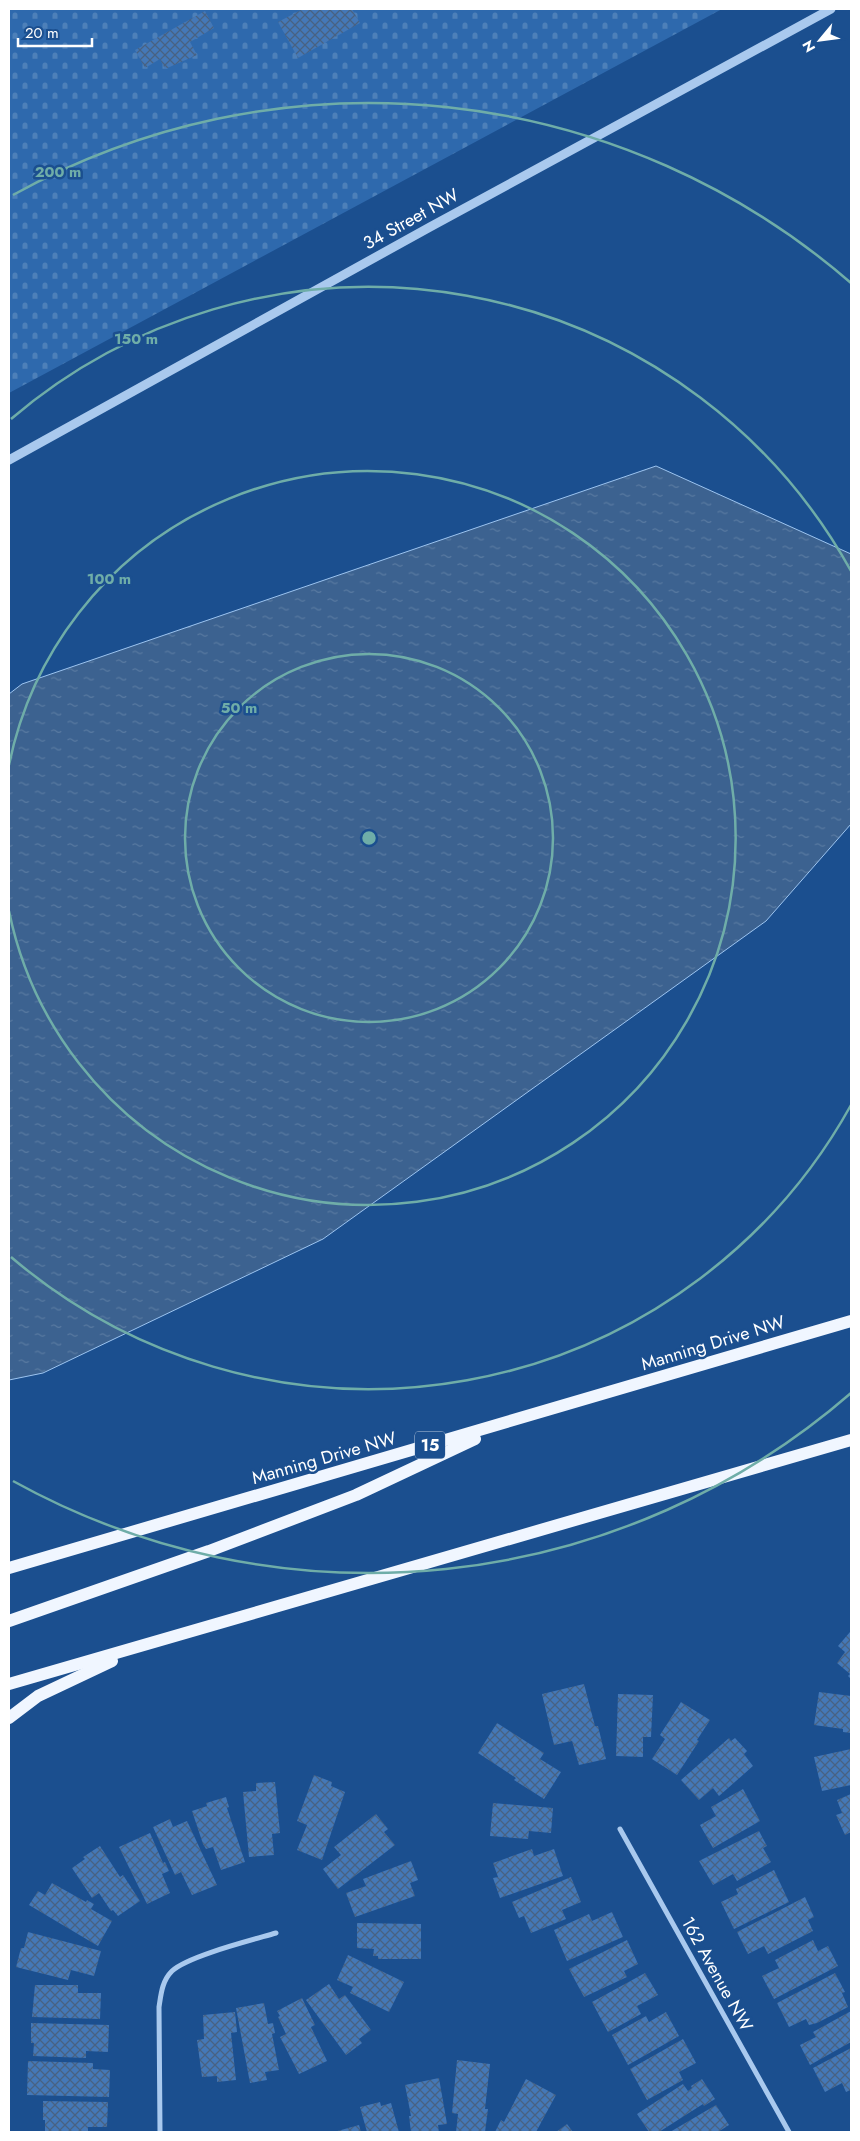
<svg xmlns="http://www.w3.org/2000/svg" width="860" height="2141" font-family="Jost,sans-serif">
  <style>
    .cemetery { fill: url(#cemetery-stones) }
    .water { fill: url(#water-ripples); stroke: #9cc4f0 }
    .building { fill: url(#building-cross-hatch) }
    .lines { fill: none; stroke-linecap: round; stroke-linejoin: round }
    .minor { stroke: #a9c9ee; stroke-width: 5 }
    .tertiary { stroke: #a9c9ee; stroke-width: 9 }
    .primary { stroke: #f0f6ff; stroke-width: 12 }
    .ring { fill: none; stroke: #6fada8; stroke-width: 2.5 }
    .labels { text-anchor: middle; dominant-baseline: central; stroke-width: 5; stroke-linejoin: round; paint-order: stroke }
    .shield { fill: #1b4f8f; stroke: #bbcadd; stroke-width: 1 }
    .shield-label { font-size: 16px; font-weight: bold; fill: #fff }
    .street-label { font-size: 18px; fill: #fff; stroke: #1b4f8f }
    .centre { fill: #6fada8; stroke: #1b4f8f; stroke-width: 2.5 }
    .ring-label { font-size: 15px; text-anchor: middle; font-weight: bold; fill: #6fada8; stroke: #1b4f8f; stroke-width: 5; stroke-linejoin: round; paint-order: stroke }
  </style>
  <defs>
    <pattern id="cemetery-stones" width="16" height="16" patternUnits="userSpaceOnUse" patternTransform="scale(1.25)"><rect width="16" height="16" fill="#2e69ad"/><path d="M2 7V4a2 2 0 0 1 4 0v3zM10 15v-3a2 2 0 0 1 4 0v3z" fill="#4d80b9"/></pattern>
    <pattern id="water-ripples" width="26" height="14" patternUnits="userSpaceOnUse" patternTransform="scale(1.25)"><rect width="26" height="14" fill="#3c6290"/><path d="M2 4q2-2 4 0t4 0M15 11q2-2 4 0t4 0" fill="none" stroke="#597aa1"/></pattern>
    <pattern id="building-cross-hatch" width="8" height="8" patternUnits="userSpaceOnUse" patternTransform="scale(1.25)"><rect width="8" height="8" fill="#4478b7"/><path d="M0 0l8 8M0 8l8-8" fill="none" stroke="#486282"/></pattern>
  </defs>
  <rect width="100%" height="100%" fill="#1b4f8f"/>
  <!-- cemetery -->
  <path class="cemetery" d="M 9,9 L 722,9 L 9,393 Z"/>
  <!-- water -->
  <path class="water" d="M 656,466 L 851,554 L 851,824 L 766,921 L 323,1239 L 43,1373 L 9,1380 L 9,694 L 22,684 Z"/>
  <!-- building -->
  <g class="building">
    <path d="M 303,9 L 352,9 L 360,23 L 298,58 L 278,22 Z"/>
    <path d="M 205,11 L 214,28 L 190,42 L 197,55 L 165,69 L 160,59 L 145,68 L 135,50 Z"/>
    <path d="M 850,1632 L 851,1634 L 851,1679 L 848,1676 L 850,1674 L 837,1663 L 845,1652 L 838,1646 Z"/>
    <path d="M 584,1684 L 595,1726 L 598,1726 L 606,1759 L 579,1765 L 572,1741 L 554,1745 L 542,1694 Z"/>
    <path d="M 819,1692 L 851,1696 L 851,1733 L 843,1732 L 843,1729 L 814,1725 Z"/>
    <path d="M 618,1694 L 653,1695 L 651,1737 L 643,1737 L 643,1757 L 616,1756 Z"/>
    <path d="M 681,1702 L 710,1720 L 697,1740 L 699,1741 L 677,1775 L 652,1759 L 665,1739 L 660,1735 Z"/>
    <path d="M 497,1723 L 544,1753 L 540,1759 L 561,1772 L 544,1799 L 514,1780 L 516,1778 L 478,1753 Z"/>
    <path d="M 729,1738 L 731,1741 L 735,1738 L 747,1751 L 744,1754 L 753,1766 L 719,1796 L 713,1788 L 699,1800 L 681,1780 Z"/>
    <path d="M 851,1749 L 851,1785 L 822,1791 L 814,1757 Z"/>
    <path d="M 314,1775 L 332,1782 L 331,1786 L 345,1792 L 322,1860 L 297,1850 L 307,1825 L 297,1821 Z"/>
    <path d="M 275,1782 L 280,1833 L 272,1834 L 274,1855 L 249,1857 L 243,1792 L 256,1791 L 256,1783 Z"/>
    <path d="M 743,1789 L 760,1821 L 713,1848 L 700,1825 L 716,1816 L 711,1807 Z"/>
    <path d="M 851,1794 L 851,1832 L 845,1835 L 836,1815 L 842,1813 L 837,1800 Z"/>
    <path d="M 226,1797 L 229,1807 L 227,1808 L 245,1862 L 221,1870 L 213,1847 L 206,1849 L 203,1844 L 192,1811 L 207,1806 L 206,1803 Z"/>
    <path d="M 493,1803 L 553,1808 L 551,1833 L 529,1831 L 528,1839 L 490,1836 Z"/>
    <path d="M 376,1814 L 388,1829 L 384,1832 L 395,1845 L 338,1889 L 323,1869 L 341,1855 L 334,1847 Z"/>
    <path d="M 170,1819 L 173,1827 L 187,1821 L 217,1885 L 192,1895 L 181,1872 L 175,1875 L 153,1827 Z"/>
    <path d="M 759,1831 L 767,1846 L 763,1848 L 771,1862 L 737,1881 L 733,1874 L 713,1885 L 699,1861 Z"/>
    <path d="M 150,1833 L 163,1863 L 165,1862 L 169,1871 L 162,1874 L 170,1893 L 147,1904 L 119,1847 Z"/>
    <path d="M 100,1846 L 120,1877 L 123,1875 L 140,1901 L 118,1916 L 113,1910 L 111,1911 L 99,1893 L 92,1898 L 72,1868 L 85,1859 L 83,1857 Z"/>
    <path d="M 532,1849 L 534,1856 L 554,1849 L 563,1876 L 500,1898 L 493,1878 L 498,1877 L 493,1863 Z"/>
    <path d="M 411,1861 L 418,1880 L 410,1883 L 415,1896 L 355,1917 L 346,1893 L 366,1886 L 363,1879 Z"/>
    <path d="M 774,1870 L 789,1902 L 734,1929 L 721,1902 L 738,1894 L 736,1889 Z"/>
    <path d="M 571,1877 L 581,1902 L 562,1910 L 566,1919 L 531,1933 L 524,1916 L 519,1918 L 512,1902 Z"/>
    <path d="M 52,1883 L 86,1902 L 87,1900 L 94,1904 L 91,1909 L 112,1921 L 98,1946 L 29,1905 L 38,1891 L 45,1895 Z"/>
    <path d="M 805,1897 L 814,1917 L 808,1920 L 813,1931 L 768,1954 L 764,1946 L 748,1954 L 737,1932 Z"/>
    <path d="M 612,1912 L 623,1937 L 567,1961 L 554,1930 L 589,1914 L 592,1921 Z"/>
    <path d="M 357,1923 L 421,1924 L 421,1959 L 378,1959 L 378,1956 L 373,1956 L 374,1949 L 357,1948 Z"/>
    <path d="M 28,1932 L 101,1951 L 94,1976 L 71,1970 L 68,1980 L 16,1967 L 21,1948 L 24,1948 Z"/>
    <path d="M 627,1940 L 638,1964 L 624,1971 L 627,1977 L 584,1997 L 569,1969 Z"/>
    <path d="M 813,1940 L 818,1951 L 828,1946 L 838,1966 L 774,1999 L 762,1976 L 779,1968 L 775,1960 Z"/>
    <path d="M 348,1955 L 404,1982 L 389,2012 L 350,1993 L 353,1987 L 337,1980 Z"/>
    <path d="M 645,1973 L 658,1995 L 637,2006 L 641,2014 L 608,2032 L 592,2002 Z"/>
    <path d="M 835,1973 L 845,1992 L 842,1993 L 848,2007 L 817,2023 L 809,2025 L 806,2019 L 789,2027 L 777,2003 Z"/>
    <path d="M 329,1984 L 339,1999 L 345,1995 L 371,2030 L 359,2039 L 362,2043 L 346,2055 L 306,2000 Z"/>
    <path d="M 35,1985 L 78,1985 L 78,1993 L 101,1993 L 100,2019 L 32,2017 Z"/>
    <path d="M 302,1998 L 315,2025 L 311,2027 L 327,2061 L 299,2074 L 280,2037 L 286,2034 L 278,2017 L 280,2016 L 277,2011 Z"/>
    <path d="M 264,2003 L 268,2024 L 273,2023 L 275,2033 L 272,2034 L 279,2070 L 265,2072 L 267,2080 L 250,2083 L 236,2008 Z"/>
    <path d="M 851,2011 L 851,2042 L 810,2065 L 800,2045 L 816,2037 L 813,2032 Z"/>
    <path d="M 235,2012 L 237,2032 L 231,2033 L 236,2080 L 217,2082 L 217,2076 L 202,2077 L 197,2040 L 204,2039 L 203,2015 Z"/>
    <path d="M 666,2012 L 679,2036 L 628,2065 L 612,2035 L 646,2016 L 649,2022 Z"/>
    <path d="M 31,2023 L 109,2025 L 108,2052 L 86,2051 L 86,2058 L 33,2056 L 34,2043 L 31,2043 Z"/>
    <path d="M 683,2039 L 696,2063 L 679,2072 L 683,2080 L 647,2100 L 630,2069 Z"/>
    <path d="M 851,2048 L 851,2090 L 846,2092 L 842,2083 L 825,2092 L 813,2068 Z"/>
    <path d="M 457,2060 L 490,2064 L 485,2109 L 488,2109 L 485,2132 L 456,2132 L 458,2114 L 452,2113 Z"/>
    <path d="M 28,2061 L 93,2063 L 93,2069 L 110,2070 L 109,2097 L 27,2095 Z"/>
    <path d="M 439,2078 L 447,2124 L 438,2125 L 439,2132 L 411,2132 L 409,2116 L 411,2116 L 405,2085 Z"/>
    <path d="M 526,2079 L 556,2095 L 536,2132 L 495,2132 L 501,2120 L 504,2122 Z"/>
    <path d="M 702,2079 L 715,2099 L 704,2106 L 703,2104 L 659,2132 L 649,2132 L 637,2114 L 683,2084 L 688,2091 L 692,2088 L 691,2086 Z"/>
    <path d="M 43,2101 L 108,2102 L 107,2127 L 88,2127 L 88,2132 L 45,2132 L 45,2120 L 43,2120 Z"/>
    <path d="M 380,2102 L 381,2106 L 391,2103 L 399,2132 L 367,2132 L 360,2107 Z"/>
    <path d="M 716,2105 L 729,2125 L 718,2132 L 670,2132 Z"/>
    <path d="M 567,2124 L 573,2132 L 556,2132 Z"/>
    <path d="M 359,2125 L 361,2132 L 334,2132 Z"/>
  </g>
  <g class="lines">
    <!-- minor -->
    <g class="minor">
      <path d="M 620,1829 L 789,2132"/>
      <path d="M 160,2132 L 159,2007 C 161,1994 162,1981 172,1971 C 188,1956 252,1940 276,1933"/>
    </g>
    <!-- tertiary -->
    <path class="tertiary" d="M 9,460 L 430,227 L 831,9"/>
    <!-- primary -->
    <g class="primary">
      <path d="M 9,1568 L 851,1321"/>
      <path d="M 9,1621 L 209,1551 L 356,1495 L 475,1439"/>
      <path d="M 9,1684 L 851,1440"/>
      <path d="M 9,1718 L 38,1696 L 112,1661"/>
    </g>
  </g>
  <!-- distance rings -->
  <g class="ring">
    <circle cx="369" cy="838" r="184"/>
    <path d="M9 765A367 367 0 1 1 9 911"/>
    <path d="M851 1105A551 551 0 0 1 11 1257M11 419A551 551 0 0 1 851 571"/>
    <path d="M851 1393A735 735 0 0 1 13 1481M13 195A735 735 0 0 1 851 283"/>
  </g>
  <g class="labels">
    <!-- shield labels -->
    <rect class="shield" x="415" y="1431.5" width="30" height="27" rx="4"/>
    <g class="shield-label">
      <text x="430" y="1445">15</text>
    </g>
    <!-- street labels -->
    <g class="street-label">
      <text transform="translate(411 219) rotate(-29)">34 Street NW</text>
      <text transform="translate(713 1343) rotate(-17)">Manning Drive NW</text>
      <text transform="translate(324 1458) rotate(-16)">Manning Drive NW</text>
      <text transform="translate(717 1974) rotate(61)">162 Avenue NW</text>
    </g>
  </g>
  <circle cx="369" cy="838" r="8" class="centre"/>
  <g class="ring-label">
    <text x="58" y="177">200 m</text>
    <text x="136" y="344">150 m</text>
    <text x="109" y="584">100 m</text>
    <text x="239" y="713">50 m</text>
  </g>
  <!-- border -->
  <rect width="860" height="2141" fill="none" stroke="#ffffff" stroke-width="20"/>
  <!-- north arrow -->
  <g transform="translate(820 40) rotate(241)" stroke="#1b4f8f" stroke-width="4" paint-order="stroke">
  <path d="M0-4L9 19L0 12L-9 19Z" fill="#ffffff"/>
  <text y="-8" font-size="14" font-weight="bold" text-anchor="middle" fill="#ffffff">N</text>
  </g>
  <!-- scale -->
  <path d="M18 38v8h74v-8" fill="none" stroke="#ffffff" stroke-width="2.5"/>
  <text x="25" y="38" font-size="15" fill="#ffffff" stroke="#1b4f8f" stroke-width="4" paint-order="stroke">20 m</text>
</svg>
